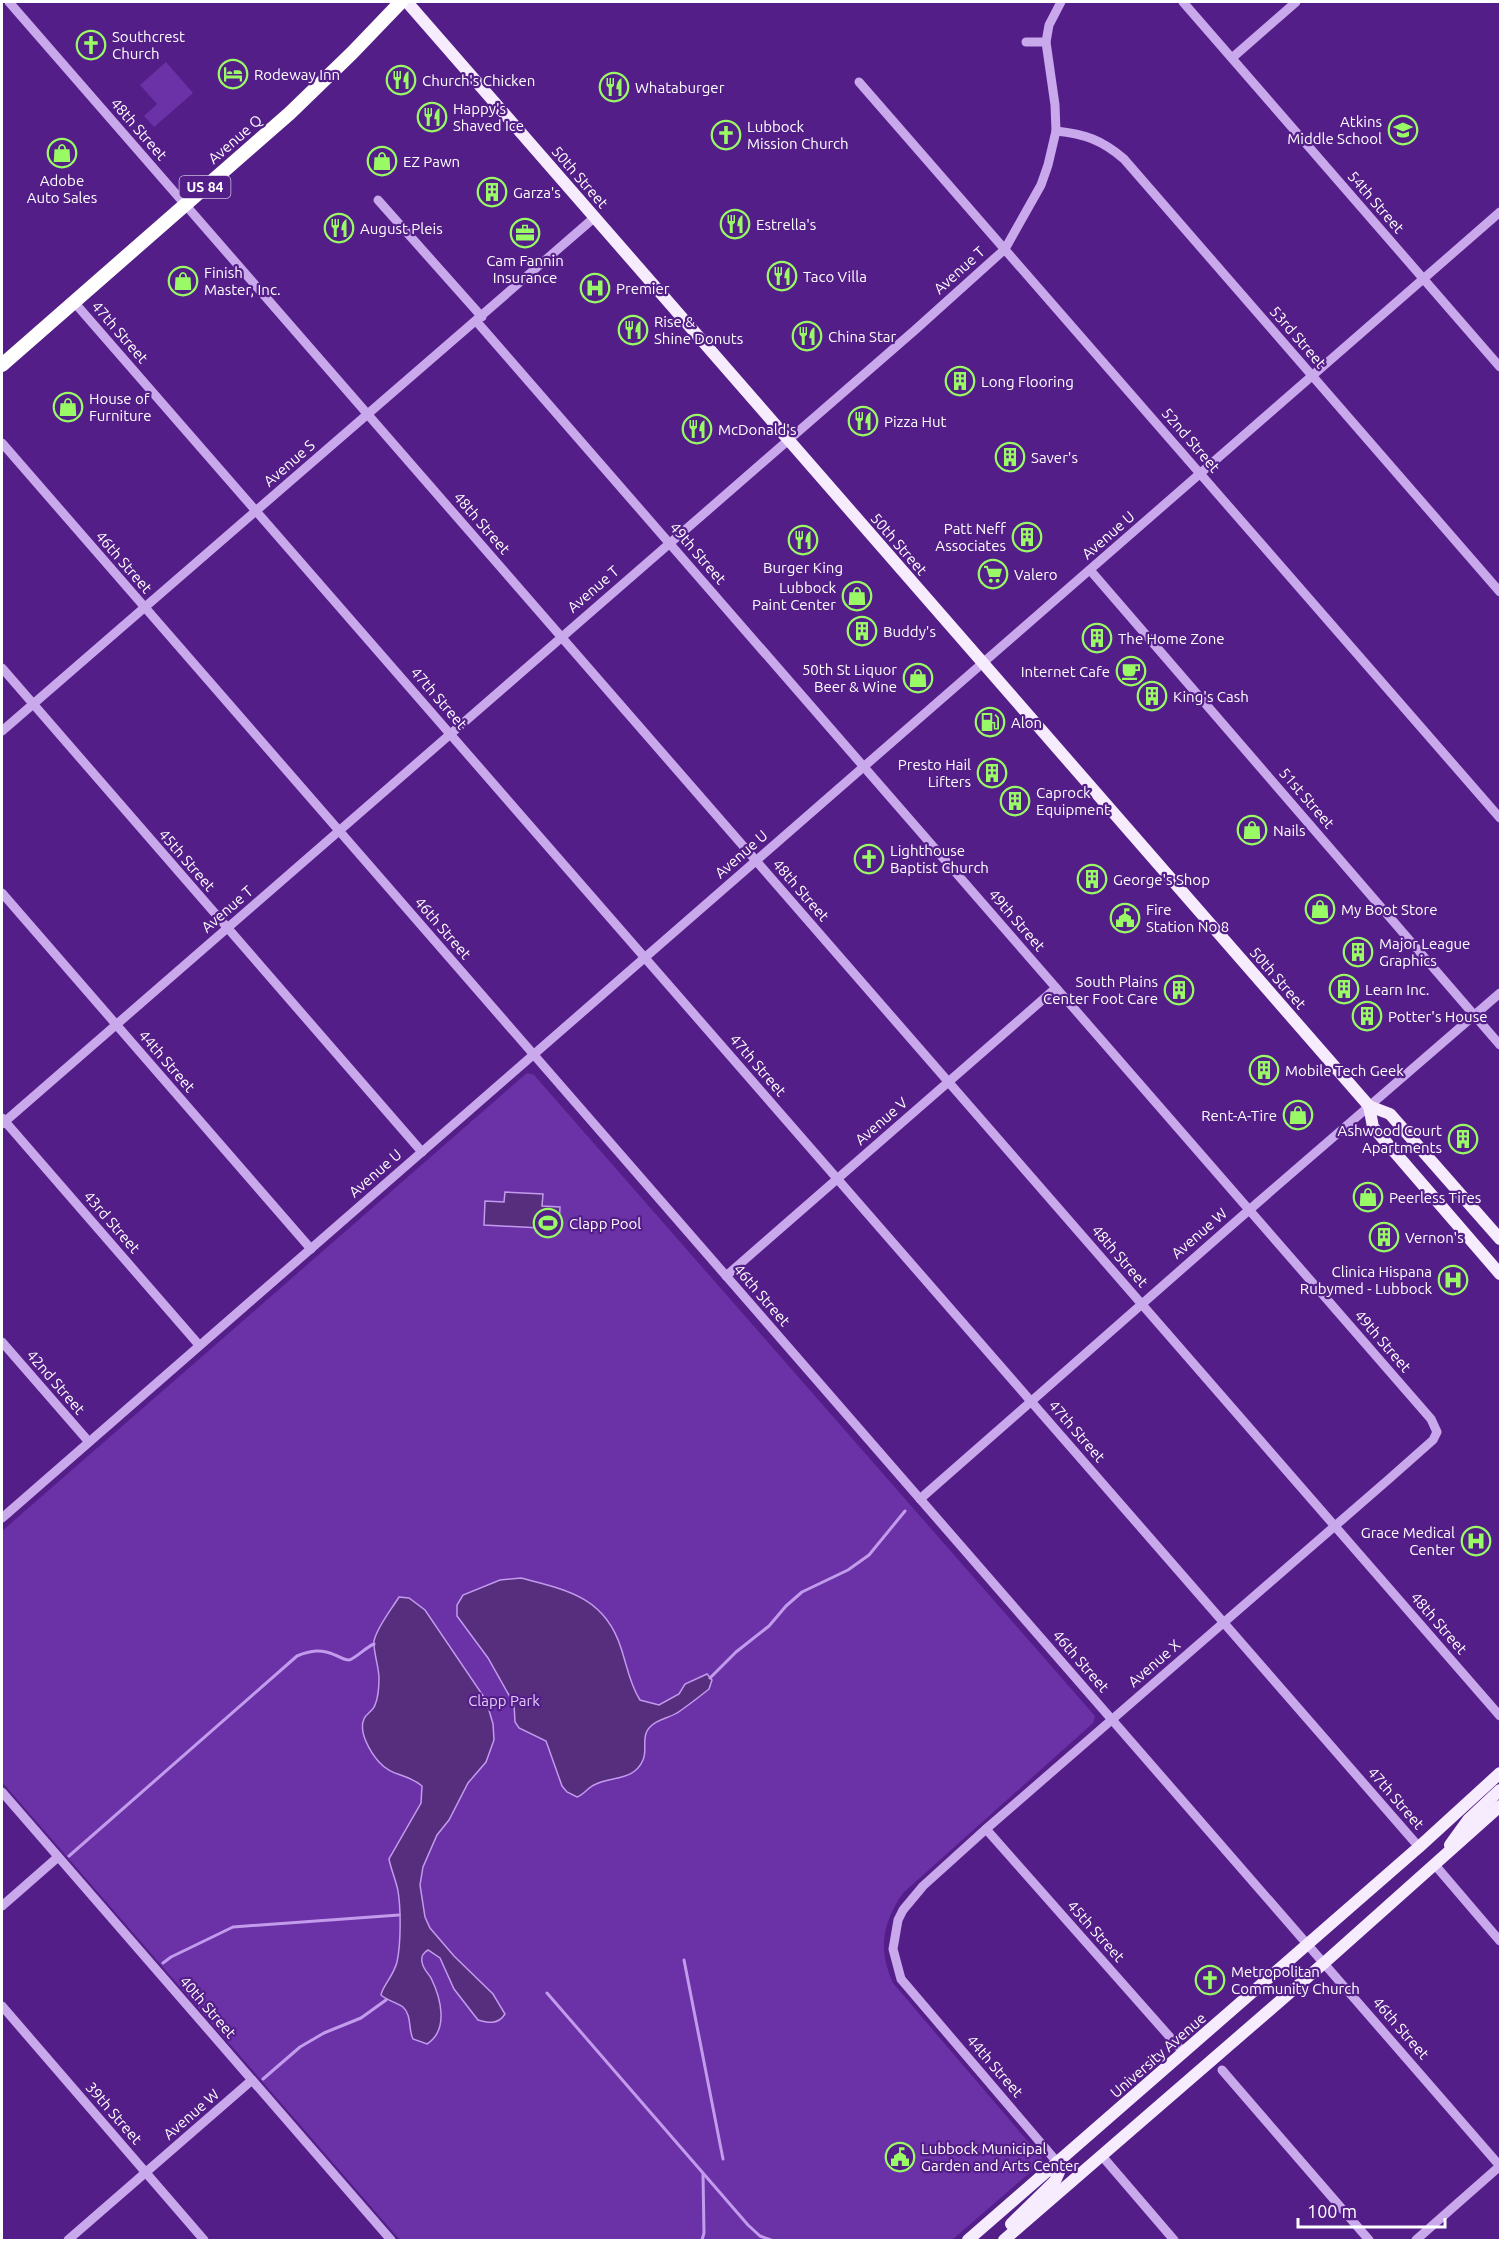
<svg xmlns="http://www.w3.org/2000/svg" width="1502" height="2242" font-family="Ubuntu,sans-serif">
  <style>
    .park { fill: #6b31a6 }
    .water { fill: #572d7d; stroke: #c29bed; stroke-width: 1.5 }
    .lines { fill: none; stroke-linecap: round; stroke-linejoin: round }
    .stream { stroke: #c29bed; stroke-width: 3 }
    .minor { stroke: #c9a8eb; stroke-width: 9 }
    .major { stroke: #f6ecfe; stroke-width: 12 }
    .highway { stroke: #fff; stroke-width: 14 }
    .labels { text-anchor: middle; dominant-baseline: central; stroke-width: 4.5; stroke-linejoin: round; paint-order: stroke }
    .shield { fill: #541e88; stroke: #ccbcdb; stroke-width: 1.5 }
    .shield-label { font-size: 14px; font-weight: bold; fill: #fff }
    .poi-label { font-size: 15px; fill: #fff; stroke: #541e88; text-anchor: start }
    .street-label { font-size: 15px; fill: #fff; stroke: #541e88 }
    .park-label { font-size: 15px; fill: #e2ccf8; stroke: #541e88 }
  </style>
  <rect width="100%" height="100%" fill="#541e88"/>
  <!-- park -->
  <g class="park">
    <path d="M 166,62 L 193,93 L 154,127 L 144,116 L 157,104 L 140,85 Z"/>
    <path d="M 527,1073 L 534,1075 L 1095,1716 L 1093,1723 L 903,1893 C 882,1924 878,1949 893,1983 L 1042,2158 L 1042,2162 L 952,2240 L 400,2240 L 2,1782 L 2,1531 Z"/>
  </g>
  <!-- water -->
  <g class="water">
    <path d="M 505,1192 L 543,1194 L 542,1206 L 560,1207 L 559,1229 L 484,1225 L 485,1201 L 504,1202 Z"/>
    <path d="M 521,1578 C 567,1590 605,1597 621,1648 C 627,1666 630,1685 640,1700 L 659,1705 L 679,1694 L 685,1684 L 707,1674 L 712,1680 L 709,1689 C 699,1697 690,1704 680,1711 C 671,1718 659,1718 651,1726 C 640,1736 648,1749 643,1760 C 634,1781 612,1776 596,1784 C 588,1787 585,1794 577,1797 L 567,1792 L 562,1786 L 546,1741 L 519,1728 L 515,1722 L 514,1704 L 488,1658 L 457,1616 L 457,1605 L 463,1595 L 500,1580 Z"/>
    <path d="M 399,1597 L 409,1598 L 425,1610 L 486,1700 L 493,1724 L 494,1740 L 486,1762 L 468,1783 L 449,1820 L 437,1835 L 423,1867 L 420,1885 L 425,1917 L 430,1928 L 454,1956 L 493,1994 L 505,2014 C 498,2025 488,2023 478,2020 L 454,1989 L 440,1958 L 428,1950 C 423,1953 421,1956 422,1962 C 423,1969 428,1973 431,1978 C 441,1998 449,2030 427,2044 L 413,2039 C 408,2029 412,2015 403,2007 C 396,2002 388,2001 381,1995 C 382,1987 394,1975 397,1962 C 401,1944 401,1909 398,1891 C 396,1880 391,1870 389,1859 L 421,1803 L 422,1786 C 407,1773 392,1777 379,1762 C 371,1753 358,1732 364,1719 C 366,1714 373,1711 375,1705 C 378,1698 379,1686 379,1678 C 379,1667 373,1651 374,1641 C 377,1627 391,1610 399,1597 Z"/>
  </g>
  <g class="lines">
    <!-- stream -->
    <g class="stream">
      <path d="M 710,1678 L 736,1652 L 769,1626 L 786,1606 L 802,1592 L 848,1570 L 869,1555 L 905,1511"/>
      <path d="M 69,1856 L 297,1656 C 311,1650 322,1649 335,1655 C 340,1657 344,1660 349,1660 C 355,1659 366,1647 374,1644"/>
      <path d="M 684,1960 L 723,2159"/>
      <path d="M 163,1963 L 171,1957 L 233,1927 L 399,1915"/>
      <path d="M 547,1993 L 748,2225 L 760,2236 L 771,2240"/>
      <path d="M 263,2079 L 300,2047 L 324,2033 L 361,2018 L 386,2000"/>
      <path d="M 702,2240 L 704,2233 L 703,2174"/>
    </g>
    <!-- minor -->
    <g class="minor">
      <path d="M 9,2 L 1500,1716"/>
      <path d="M 1183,2 L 1500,367"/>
      <path d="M 1026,42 L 1046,42"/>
      <path d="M 1232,58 L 1296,2"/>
      <path d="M 859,82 L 1500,818"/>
      <path d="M 1056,131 C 1085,134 1102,140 1124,159 L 1500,592"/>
      <path d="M 378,200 L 482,317"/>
      <path d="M 74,302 L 1419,1847"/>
      <path d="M 477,322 L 1431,1419 L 1437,1432 L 1433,1440 L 1389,1479 L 986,1829 L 923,1886 L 903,1910 L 898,1920 L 893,1949 L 901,1979 L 1057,2162"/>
      <path d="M 2,443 L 1500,2166"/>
      <path d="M 1090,570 L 1500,1045"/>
      <path d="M 2,668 L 422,1152"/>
      <path d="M 2,731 L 595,217"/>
      <path d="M 2,893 L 311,1249"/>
      <path d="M 2,1118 L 199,1345"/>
      <path d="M 2,1124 L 915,330 L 1005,249 L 1041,185 L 1048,165 L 1056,131 L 1055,105 L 1046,42 L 1049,25 L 1061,2"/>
      <path d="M 726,1276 L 1056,988"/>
      <path d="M 2,1342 L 89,1442"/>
      <path d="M 920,1499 L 1241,1217 L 1500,993"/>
      <path d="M 2,1518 L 1500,212"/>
      <path d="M 2,1792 L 391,2240"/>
      <path d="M 986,1829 L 1184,2053"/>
      <path d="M 1435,1865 L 1500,1941"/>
      <path d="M 2,1906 L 58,1857"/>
      <path d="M 2,2006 L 204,2240"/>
      <path d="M 1222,2070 L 1369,2240"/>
      <path d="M 1102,2156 L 1174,2240"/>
      <path d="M 68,2240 L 252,2080"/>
      <path d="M 1416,2240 L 1500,2166"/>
    </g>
    <!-- major -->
    <g class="major">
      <path d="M 407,2 L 1369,1106 L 1390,1114 L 1500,1239"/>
      <path d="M 1369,1106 L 1373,1127 L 1500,1274"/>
      <path d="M 1450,1845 L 1468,1820 L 1500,1790"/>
      <path d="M 1011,2224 L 1055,2181 L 1059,2172 L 1057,2162"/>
      <path d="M 968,2240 L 1419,1847 L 1500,1773"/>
      <path d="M 1004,2240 L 1324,1963 L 1500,1806"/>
    </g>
    <!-- highway -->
    <path class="highway" d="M 2,365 L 290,113 L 352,53 L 401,2"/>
  </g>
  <!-- icons -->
  <defs>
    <g id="church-ring" transform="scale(1.5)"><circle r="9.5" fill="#541e88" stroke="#99fa66" stroke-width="1.5"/><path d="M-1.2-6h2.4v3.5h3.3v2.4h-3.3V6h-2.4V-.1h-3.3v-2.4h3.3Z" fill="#99fa66"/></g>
    <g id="hotel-ring" transform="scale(1.5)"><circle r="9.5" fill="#541e88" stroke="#99fa66" stroke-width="1.5"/><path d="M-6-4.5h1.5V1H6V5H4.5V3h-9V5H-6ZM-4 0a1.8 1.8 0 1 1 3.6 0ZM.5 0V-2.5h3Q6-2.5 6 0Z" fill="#99fa66"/></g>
    <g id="restaurant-ring" transform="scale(1.5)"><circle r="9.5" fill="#541e88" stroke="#99fa66" stroke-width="1.5"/><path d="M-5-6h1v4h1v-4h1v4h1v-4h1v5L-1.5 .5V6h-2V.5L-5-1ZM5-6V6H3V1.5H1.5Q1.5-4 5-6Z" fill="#99fa66"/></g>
    <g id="school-ring" transform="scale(1.5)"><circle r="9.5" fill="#541e88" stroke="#99fa66" stroke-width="1.5"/><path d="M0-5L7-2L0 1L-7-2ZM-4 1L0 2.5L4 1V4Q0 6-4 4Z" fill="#99fa66"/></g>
    <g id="shop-ring" transform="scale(1.5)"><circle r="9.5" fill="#541e88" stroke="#99fa66" stroke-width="1.5"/><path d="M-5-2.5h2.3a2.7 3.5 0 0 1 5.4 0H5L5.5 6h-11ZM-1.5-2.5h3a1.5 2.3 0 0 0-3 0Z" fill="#99fa66"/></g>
    <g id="building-ring" transform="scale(1.5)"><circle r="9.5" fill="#541e88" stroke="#99fa66" stroke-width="1.5"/><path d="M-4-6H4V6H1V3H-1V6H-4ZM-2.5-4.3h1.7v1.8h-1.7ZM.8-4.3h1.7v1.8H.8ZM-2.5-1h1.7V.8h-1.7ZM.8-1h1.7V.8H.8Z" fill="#99fa66"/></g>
    <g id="office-ring" transform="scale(1.5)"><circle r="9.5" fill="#541e88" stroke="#99fa66" stroke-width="1.5"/><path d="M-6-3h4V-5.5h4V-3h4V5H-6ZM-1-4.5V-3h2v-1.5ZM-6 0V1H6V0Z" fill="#99fa66"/></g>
    <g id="hospital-ring" transform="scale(1.5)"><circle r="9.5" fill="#541e88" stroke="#99fa66" stroke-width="1.5"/><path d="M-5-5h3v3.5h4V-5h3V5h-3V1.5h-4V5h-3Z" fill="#99fa66"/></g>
    <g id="supermarket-ring" transform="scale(1.5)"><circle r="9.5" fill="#541e88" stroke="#99fa66" stroke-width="1.5"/><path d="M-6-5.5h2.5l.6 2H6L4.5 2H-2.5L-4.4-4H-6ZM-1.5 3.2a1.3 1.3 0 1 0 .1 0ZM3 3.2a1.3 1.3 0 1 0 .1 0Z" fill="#99fa66"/></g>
    <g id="cafe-ring" transform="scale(1.5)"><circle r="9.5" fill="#541e88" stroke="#99fa66" stroke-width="1.5"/><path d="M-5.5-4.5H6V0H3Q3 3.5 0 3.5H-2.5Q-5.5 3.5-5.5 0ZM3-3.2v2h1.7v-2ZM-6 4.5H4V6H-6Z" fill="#99fa66"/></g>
    <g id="fuel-ring" transform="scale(1.5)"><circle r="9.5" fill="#541e88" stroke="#99fa66" stroke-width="1.5"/><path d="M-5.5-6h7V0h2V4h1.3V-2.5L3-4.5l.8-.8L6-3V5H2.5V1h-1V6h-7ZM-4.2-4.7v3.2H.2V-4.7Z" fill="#99fa66"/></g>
    <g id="civic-ring" transform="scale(1.5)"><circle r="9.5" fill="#541e88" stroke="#99fa66" stroke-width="1.5"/><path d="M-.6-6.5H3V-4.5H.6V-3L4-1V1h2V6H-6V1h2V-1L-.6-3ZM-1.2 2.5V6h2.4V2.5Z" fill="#99fa66"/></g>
    <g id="stadium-ring" transform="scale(1.5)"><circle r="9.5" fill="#541e88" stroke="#99fa66" stroke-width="1.5"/><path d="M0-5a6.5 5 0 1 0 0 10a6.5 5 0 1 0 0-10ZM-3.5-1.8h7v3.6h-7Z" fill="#99fa66"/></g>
  </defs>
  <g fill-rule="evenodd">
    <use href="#church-ring" x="91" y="45"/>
    <use href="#hotel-ring" x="233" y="74"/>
    <use href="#restaurant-ring" x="401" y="80"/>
    <use href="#restaurant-ring" x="614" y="87"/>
    <use href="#restaurant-ring" x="432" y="117"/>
    <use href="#school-ring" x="1403" y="130"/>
    <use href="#church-ring" x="726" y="135"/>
    <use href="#shop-ring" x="62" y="153"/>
    <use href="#shop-ring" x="382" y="161"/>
    <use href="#building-ring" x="492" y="192"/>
    <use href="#restaurant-ring" x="735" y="224"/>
    <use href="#restaurant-ring" x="339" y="228"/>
    <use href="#office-ring" x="525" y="233"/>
    <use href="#restaurant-ring" x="782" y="276"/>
    <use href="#shop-ring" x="183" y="281"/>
    <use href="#hospital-ring" x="595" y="288"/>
    <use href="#restaurant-ring" x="633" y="330"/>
    <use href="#restaurant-ring" x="807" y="336"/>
    <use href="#building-ring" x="960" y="381"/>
    <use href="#shop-ring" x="68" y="407"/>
    <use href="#restaurant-ring" x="863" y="421"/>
    <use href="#restaurant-ring" x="697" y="429"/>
    <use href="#building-ring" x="1010" y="457"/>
    <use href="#building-ring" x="1027" y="537"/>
    <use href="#restaurant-ring" x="803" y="540"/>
    <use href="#supermarket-ring" x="993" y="574"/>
    <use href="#shop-ring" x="857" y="596"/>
    <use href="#building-ring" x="862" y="631"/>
    <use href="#building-ring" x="1097" y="638"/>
    <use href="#cafe-ring" x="1131" y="671"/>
    <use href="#shop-ring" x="918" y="678"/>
    <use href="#building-ring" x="1152" y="696"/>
    <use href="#fuel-ring" x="990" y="722"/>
    <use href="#building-ring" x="992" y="773"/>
    <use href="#building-ring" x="1015" y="801"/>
    <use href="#shop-ring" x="1252" y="830"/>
    <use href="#church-ring" x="869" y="859"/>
    <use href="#building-ring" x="1092" y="879"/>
    <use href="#shop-ring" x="1320" y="909"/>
    <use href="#civic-ring" x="1125" y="918"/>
    <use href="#building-ring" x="1358" y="952"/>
    <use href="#building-ring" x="1344" y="989"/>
    <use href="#building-ring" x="1179" y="990"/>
    <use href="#building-ring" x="1367" y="1016"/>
    <use href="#building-ring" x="1264" y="1070"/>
    <use href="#shop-ring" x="1298" y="1115"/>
    <use href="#building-ring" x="1463" y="1139"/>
    <use href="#shop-ring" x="1368" y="1197"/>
    <use href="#stadium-ring" x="548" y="1223"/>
    <use href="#building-ring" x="1384" y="1237"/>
    <use href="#hospital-ring" x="1453" y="1280"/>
    <use href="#hospital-ring" x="1476" y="1541"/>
    <use href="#church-ring" x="1210" y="1980"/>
    <use href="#civic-ring" x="900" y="2157"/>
  </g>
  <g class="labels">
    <!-- shield labels -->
    <rect class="shield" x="179.5" y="176" width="51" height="22" rx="4.5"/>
    <g class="shield-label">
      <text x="205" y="187">US 84</text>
    </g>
    <!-- poi labels -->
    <g class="poi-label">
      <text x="112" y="36">Southcrest<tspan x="112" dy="17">Church</tspan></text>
      <text x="254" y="74">Rodeway Inn</text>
      <text x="422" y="80">Church's Chicken</text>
      <text x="635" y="87">Whataburger</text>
      <text x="453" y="108">Happy's<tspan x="453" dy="17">Shaved Ice</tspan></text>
      <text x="1382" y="121" text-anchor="end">Atkins<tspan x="1382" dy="17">Middle School</tspan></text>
      <text x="747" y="126">Lubbock<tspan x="747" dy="17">Mission Church</tspan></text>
      <text x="403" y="161">EZ Pawn</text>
      <text x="62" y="180" text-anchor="middle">Adobe<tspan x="62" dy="17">Auto Sales</tspan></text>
      <text x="513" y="192">Garza's</text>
      <text x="756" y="224">Estrella's</text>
      <text x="360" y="228">August Pleis</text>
      <text x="525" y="260" text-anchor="middle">Cam Fannin<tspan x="525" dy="17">Insurance</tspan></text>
      <text x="204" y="272">Finish<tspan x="204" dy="17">Master, Inc.</tspan></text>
      <text x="803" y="276">Taco Villa</text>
      <text x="616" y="288">Premier</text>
      <text x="654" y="321">Rise &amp;<tspan x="654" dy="17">Shine Donuts</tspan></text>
      <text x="828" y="336">China Star</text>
      <text x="981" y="381">Long Flooring</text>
      <text x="89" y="398">House of<tspan x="89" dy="17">Furniture</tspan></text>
      <text x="884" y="421">Pizza Hut</text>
      <text x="718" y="429">McDonald's</text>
      <text x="1031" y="457">Saver's</text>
      <text x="1006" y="528" text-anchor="end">Patt Neff<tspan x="1006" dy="17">Associates</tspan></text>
      <text x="803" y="567" text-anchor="middle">Burger King</text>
      <text x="1014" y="574">Valero</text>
      <text x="836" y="587" text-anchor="end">Lubbock<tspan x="836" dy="17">Paint Center</tspan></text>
      <text x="883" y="631">Buddy's</text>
      <text x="1118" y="638">The Home Zone</text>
      <text x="897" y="669" text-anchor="end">50th St Liquor<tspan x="897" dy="17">Beer &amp; Wine</tspan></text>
      <text x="1110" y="671" text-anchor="end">Internet Cafe</text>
      <text x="1173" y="696">King's Cash</text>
      <text x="1011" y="722">Alon</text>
      <text x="971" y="764" text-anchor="end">Presto Hail<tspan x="971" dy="17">Lifters</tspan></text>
      <text x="1036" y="792">Caprock<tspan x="1036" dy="17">Equipment</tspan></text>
      <text x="1273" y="830">Nails</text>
      <text x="890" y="850">Lighthouse<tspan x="890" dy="17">Baptist Church</tspan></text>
      <text x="1113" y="879">George's Shop</text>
      <text x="1146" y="909">Fire<tspan x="1146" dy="17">Station No 8</tspan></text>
      <text x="1341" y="909">My Boot Store</text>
      <text x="1379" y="943">Major League<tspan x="1379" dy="17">Graphics</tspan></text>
      <text x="1158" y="981" text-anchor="end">South Plains<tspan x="1158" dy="17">Center Foot Care</tspan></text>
      <text x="1365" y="989">Learn Inc.</text>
      <text x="1388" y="1016">Potter's House</text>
      <text x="1285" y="1070">Mobile Tech Geek</text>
      <text x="1277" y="1115" text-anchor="end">Rent-A-Tire</text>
      <text x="1442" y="1130" text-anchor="end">Ashwood Court<tspan x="1442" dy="17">Apartments</tspan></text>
      <text x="1389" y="1197">Peerless Tires</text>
      <text x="569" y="1223">Clapp Pool</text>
      <text x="1405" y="1237">Vernon's</text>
      <text x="1432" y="1271" text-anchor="end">Clinica Hispana<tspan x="1432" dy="17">Rubymed - Lubbock</tspan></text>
      <text x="1455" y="1532" text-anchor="end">Grace Medical<tspan x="1455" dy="17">Center</tspan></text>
      <text x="1231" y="1971">Metropolitan<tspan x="1231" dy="17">Community Church</tspan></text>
      <text x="921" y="2148">Lubbock Municipal<tspan x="921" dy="17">Garden and Arts Center</tspan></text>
    </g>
    <!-- street labels -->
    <g class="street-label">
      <text transform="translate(139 129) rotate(49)">48th Street</text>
      <text transform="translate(235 139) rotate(-41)">Avenue Q</text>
      <text transform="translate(580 177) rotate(49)">50th Street</text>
      <text transform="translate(1376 202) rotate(49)">54th Street</text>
      <text transform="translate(959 270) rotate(-42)">Avenue T</text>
      <text transform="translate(120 332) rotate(49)">47th Street</text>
      <text transform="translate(1298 337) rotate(49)">53rd Street</text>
      <text transform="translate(1191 440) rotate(49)">52nd Street</text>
      <text transform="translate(289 463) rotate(-41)">Avenue S</text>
      <text transform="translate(482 523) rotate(49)">48th Street</text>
      <text transform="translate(1108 535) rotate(-41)">Avenue U</text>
      <text transform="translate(899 544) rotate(49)">50th Street</text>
      <text transform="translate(698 553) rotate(49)">49th Street</text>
      <text transform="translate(124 562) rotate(49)">46th Street</text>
      <text transform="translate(593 589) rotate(-41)">Avenue T</text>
      <text transform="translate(439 698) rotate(49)">47th Street</text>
      <text transform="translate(1307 798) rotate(49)">51st Street</text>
      <text transform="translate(741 854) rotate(-41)">Avenue U</text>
      <text transform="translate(187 860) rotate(49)">45th Street</text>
      <text transform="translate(801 890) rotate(49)">48th Street</text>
      <text transform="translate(227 909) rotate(-41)">Avenue T</text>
      <text transform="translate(1017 920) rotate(49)">49th Street</text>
      <text transform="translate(443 928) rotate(49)">46th Street</text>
      <text transform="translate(1278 978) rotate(49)">50th Street</text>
      <text transform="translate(167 1061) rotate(49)">44th Street</text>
      <text transform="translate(758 1065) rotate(49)">47th Street</text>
      <text transform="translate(881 1121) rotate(-41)">Avenue V</text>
      <text transform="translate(375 1173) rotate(-41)">Avenue U</text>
      <text transform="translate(112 1222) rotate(49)">43rd Street</text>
      <text transform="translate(1199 1233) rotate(-41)">Avenue W</text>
      <text transform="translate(1120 1256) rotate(49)">48th Street</text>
      <text transform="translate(762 1295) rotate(49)">46th Street</text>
      <text transform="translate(1383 1341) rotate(49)">49th Street</text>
      <text transform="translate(56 1382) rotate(49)">42nd Street</text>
      <text transform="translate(1077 1431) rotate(49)">47th Street</text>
      <text transform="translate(1439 1623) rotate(49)">48th Street</text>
      <text transform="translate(1081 1661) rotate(49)">46th Street</text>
      <text transform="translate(1154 1663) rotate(-41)">Avenue X</text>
      <text transform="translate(1396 1798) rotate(49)">47th Street</text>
      <text transform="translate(1096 1931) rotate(48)">45th Street</text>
      <text transform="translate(208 2007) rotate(49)">40th Street</text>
      <text transform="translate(1401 2028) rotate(49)">46th Street</text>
      <text transform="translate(1158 2055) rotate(-41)">University Avenue</text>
      <text transform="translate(995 2066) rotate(49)">44th Street</text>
      <text transform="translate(114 2113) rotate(49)">39th Street</text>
      <text transform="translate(191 2114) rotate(-41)">Avenue W</text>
    </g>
    <!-- park labels -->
    <g class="park-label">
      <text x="504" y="1700">Clapp Park</text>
    </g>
  </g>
  <!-- border -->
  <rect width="1502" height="2242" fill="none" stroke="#ffffff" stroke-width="6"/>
  <!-- scale -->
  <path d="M1298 2218v9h147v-9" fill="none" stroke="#ffffff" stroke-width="3"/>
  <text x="1307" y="2218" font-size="18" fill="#ffffff" stroke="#541e88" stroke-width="4.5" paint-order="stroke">100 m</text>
</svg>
